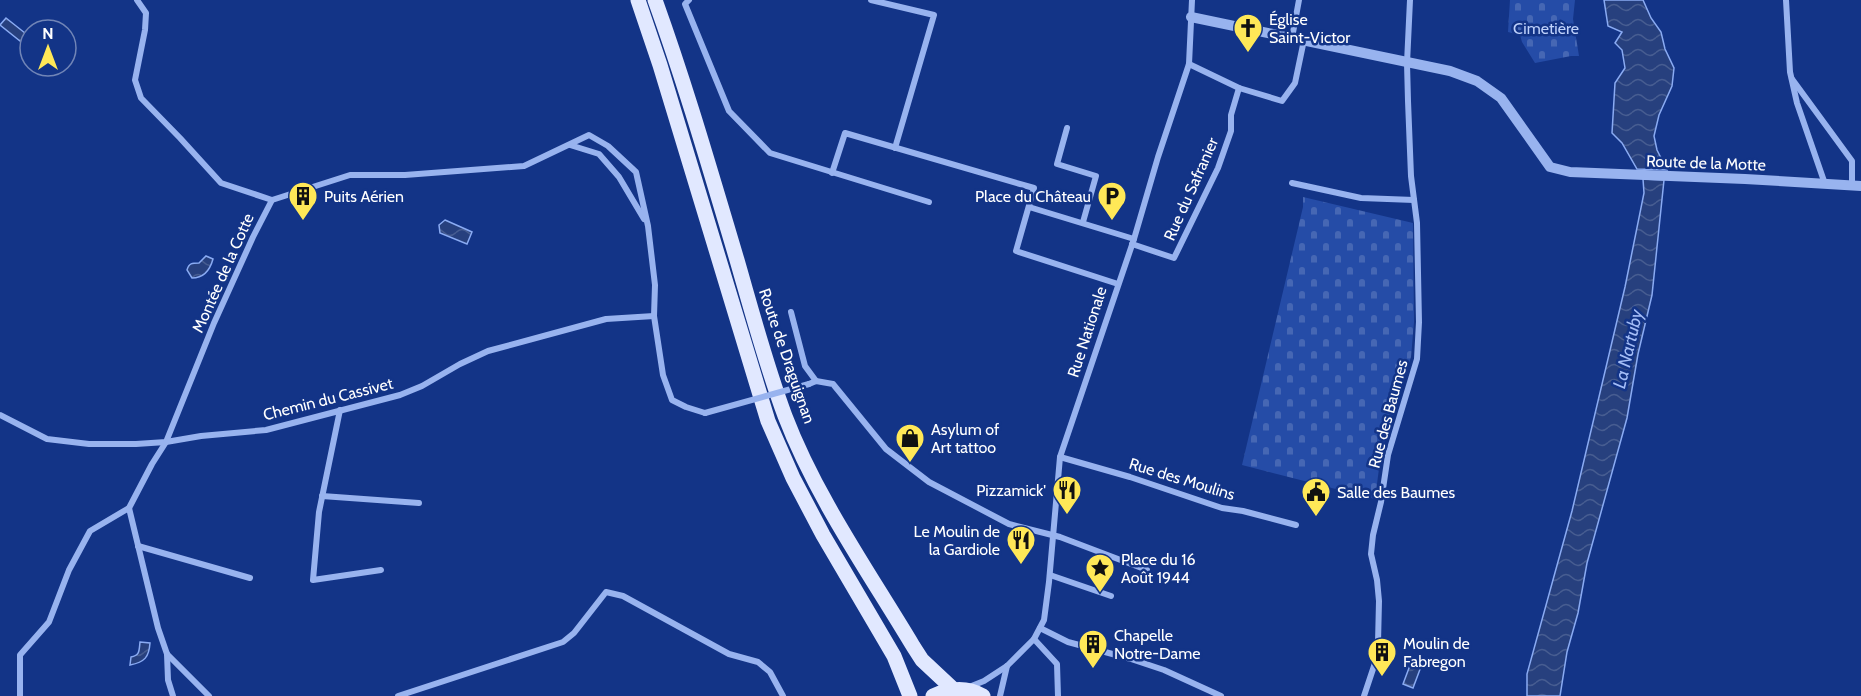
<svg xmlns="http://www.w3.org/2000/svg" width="1861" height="696" font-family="Cabin,sans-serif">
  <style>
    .cemetery { fill: url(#cemetery-stones) }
    .water { fill: url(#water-waves); stroke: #8aabf3; stroke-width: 1.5 }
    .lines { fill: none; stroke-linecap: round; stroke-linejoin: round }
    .minor { stroke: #98b3ef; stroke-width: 6 }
    .tertiary { stroke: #98b3ef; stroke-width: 10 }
    .primary { stroke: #e1e8ff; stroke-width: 15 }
    .minor-bridge { stroke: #98b3ef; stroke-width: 6 }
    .labels { text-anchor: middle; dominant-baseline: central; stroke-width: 5; stroke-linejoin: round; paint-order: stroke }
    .poi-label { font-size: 16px; fill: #fff; stroke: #133487; text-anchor: start }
    .park-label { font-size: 16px; fill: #bed1fb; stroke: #133487 }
    .street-label { font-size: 16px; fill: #fff; stroke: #133487 }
    .water-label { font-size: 18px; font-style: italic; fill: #a4bdf7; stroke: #133487 }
  </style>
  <defs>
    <pattern id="cemetery-stones" width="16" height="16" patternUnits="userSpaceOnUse" patternTransform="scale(1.5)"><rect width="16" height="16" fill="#254ca7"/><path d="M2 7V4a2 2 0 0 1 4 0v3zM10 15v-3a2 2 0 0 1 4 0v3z" fill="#4667b4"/></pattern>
    <pattern id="water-waves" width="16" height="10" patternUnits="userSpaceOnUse" patternTransform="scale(1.5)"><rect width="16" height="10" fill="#27407e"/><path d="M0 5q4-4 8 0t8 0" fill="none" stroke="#475d91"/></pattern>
  </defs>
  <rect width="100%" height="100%" fill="#133487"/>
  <!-- cemetery -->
  <g class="cemetery">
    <path d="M 1510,0 L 1575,0 L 1573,19 L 1579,56 L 1571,56 L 1535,63 L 1522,42 L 1520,35 L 1508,32 Z"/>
    <path d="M 1303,197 L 1413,223 L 1414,322 L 1411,357 L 1381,453 L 1375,499 L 1242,465 L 1303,207 Z"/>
  </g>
  <!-- water -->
  <g class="water">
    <path d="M 1604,0 L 1643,0 L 1651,18 L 1661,32 L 1665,49 L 1674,68 L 1672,86 L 1659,115 L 1654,136 L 1657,150 L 1667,170 L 1637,169 L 1622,143 L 1612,133 L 1615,83 L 1625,68 L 1622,50 L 1615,43 L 1622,32 L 1608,26 Z"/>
    <path d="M 6,18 L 30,37 L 30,49 L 0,25 Z"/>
    <path d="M 1643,179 L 1664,180 L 1652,295 L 1638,354 L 1627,418 L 1587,563 L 1578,613 L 1567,652 L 1560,696 L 1527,696 L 1527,674 L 1572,511 L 1625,287 L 1644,193 Z"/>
    <path d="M 445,220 L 472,232 L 467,244 L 440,233 L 439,225 Z"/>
    <path d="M 206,256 L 213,259 C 210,270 204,278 192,278 L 187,270 C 189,263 192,263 199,263 Z"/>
    <path d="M 140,642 L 150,643 C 149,657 145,662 130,665 L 131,657 C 140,655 139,651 140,642 Z"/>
    <path d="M 1412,660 L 1422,664 L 1413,688 L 1403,684 Z"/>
  </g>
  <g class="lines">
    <!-- minor -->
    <g class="minor">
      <path d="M 137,0 L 146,13 L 145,30 L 135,80 L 141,98 L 180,138 L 221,183 L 272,200"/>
      <path d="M 689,0 L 685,4 L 729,111 L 770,153 L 929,202"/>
      <path d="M 871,0 L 934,15 L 895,148"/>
      <path d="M 1786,0 L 1790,72 L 1797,103 L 1825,184"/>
      <path d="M 1292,38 L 1299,0"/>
      <path d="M 1189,64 L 1239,88 L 1282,101 L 1295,83 L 1304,40"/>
      <path d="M 1792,79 L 1852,161 L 1852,186"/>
      <path d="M 1067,128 L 1057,164 L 1096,176 L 1083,222"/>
      <path d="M 570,145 L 599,154 L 619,177 L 644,219"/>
      <path d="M 832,173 L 845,133 L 1034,188 L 1016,251 L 1118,284"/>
      <path d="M 1292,183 L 1361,198 L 1414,200"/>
      <path d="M 1029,207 L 1134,239"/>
      <path d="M 1132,244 L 1174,258 L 1218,168 L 1231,131 L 1231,115 L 1239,88"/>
      <path d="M 791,312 L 805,366 L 816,381"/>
      <path d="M 809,384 L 816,381 L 833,384 L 886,449 L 929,482 L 1009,524 L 1060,537 L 1147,570"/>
      <path d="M 340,410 L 319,512 L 313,580 L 381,570"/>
      <path d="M 0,415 L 47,439 L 89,444 L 136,444 L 166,442 L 201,436 L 266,430 L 400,395 L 422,386 L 460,364 L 488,351 L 606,319 L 654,316"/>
      <path d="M 1060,457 L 1130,477 L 1222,508 L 1243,511 L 1296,525"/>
      <path d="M 322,496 L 419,503"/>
      <path d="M 138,546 L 250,578"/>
      <path d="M 1050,575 L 1111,596"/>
      <path d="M 1040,628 L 1068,642 L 1131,659 L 1164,670 L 1221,696"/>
      <path d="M 1034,639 L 1057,664 L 1058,696"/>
      <path d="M 167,654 L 168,680 L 173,696"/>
      <path d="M 969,687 L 984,681 L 1007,666 L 1034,639 L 1044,620 L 1049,582 L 1060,457 L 1134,239 L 1158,157 L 1189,64 L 1192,0"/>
      <path d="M 20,696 L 20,655 L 49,622 L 69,570 L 90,531 L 129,508"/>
      <path d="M 209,696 L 167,654 L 158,628 L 129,508 L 152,464 L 166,442 L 214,323 L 253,237 L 272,200 L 350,175 L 405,175 L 524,166 L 589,135 L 608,146 L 636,172 L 648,226 L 655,285 L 654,316 L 663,375 L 672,400 L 686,407 L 705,413"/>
      <path d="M 398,696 L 563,642 L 574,633 L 606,592 L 623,596 L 729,654 L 758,662 L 770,672 L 783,696"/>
      <path d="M 1000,696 L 1007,666"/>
      <path d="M 1364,696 L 1376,660 L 1378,643 L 1379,601 L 1377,580 L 1371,554 L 1373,535 L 1381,502 L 1388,455 L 1417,359 L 1419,322 L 1417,223 L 1411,176 L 1408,101 L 1407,63 L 1410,0"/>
    </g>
    <!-- tertiary -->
    <path class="tertiary" d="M 1191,17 L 1450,71 L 1477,81 L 1501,98 L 1550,167 L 1570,172 L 1745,179 L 1861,186"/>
    <!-- primary -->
    <g class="primary">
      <path d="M 638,0 L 660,65 L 768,421 L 793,478 L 823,535 L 894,656 L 910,696"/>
      <path d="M 655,0 C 686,86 711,173 737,260 C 752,312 766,365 785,416 C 816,497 868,571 913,646 L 922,660 L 953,689"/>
      <path d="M 933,696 C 950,688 967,687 983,696"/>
    </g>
    <!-- minor-bridge -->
    <path class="minor-bridge" d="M 705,413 L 809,384"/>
  </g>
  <!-- icons -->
  <defs>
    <g id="church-pin" transform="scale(1.5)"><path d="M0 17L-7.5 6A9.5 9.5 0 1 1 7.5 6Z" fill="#ffe857" stroke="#133487"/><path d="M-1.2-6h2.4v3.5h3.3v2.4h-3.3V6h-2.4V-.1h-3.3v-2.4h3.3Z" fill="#111"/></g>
    <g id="building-pin" transform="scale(1.5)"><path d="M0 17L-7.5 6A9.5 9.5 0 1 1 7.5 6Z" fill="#ffe857" stroke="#133487"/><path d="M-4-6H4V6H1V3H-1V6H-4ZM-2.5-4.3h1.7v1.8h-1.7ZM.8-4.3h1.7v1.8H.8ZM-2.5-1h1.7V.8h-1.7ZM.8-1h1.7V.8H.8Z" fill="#111"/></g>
    <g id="parking-pin" transform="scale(1.5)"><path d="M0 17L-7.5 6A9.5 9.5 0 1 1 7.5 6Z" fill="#ffe857" stroke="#133487"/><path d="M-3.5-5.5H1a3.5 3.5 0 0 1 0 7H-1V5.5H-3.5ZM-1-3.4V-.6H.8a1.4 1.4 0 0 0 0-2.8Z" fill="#111"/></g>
    <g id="shop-pin" transform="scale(1.5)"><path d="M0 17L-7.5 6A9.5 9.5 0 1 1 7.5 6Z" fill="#ffe857" stroke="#133487"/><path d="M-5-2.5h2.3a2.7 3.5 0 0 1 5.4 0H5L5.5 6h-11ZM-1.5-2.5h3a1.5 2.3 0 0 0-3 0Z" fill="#111"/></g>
    <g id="restaurant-pin" transform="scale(1.5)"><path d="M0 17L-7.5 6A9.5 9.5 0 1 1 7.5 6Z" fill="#ffe857" stroke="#133487"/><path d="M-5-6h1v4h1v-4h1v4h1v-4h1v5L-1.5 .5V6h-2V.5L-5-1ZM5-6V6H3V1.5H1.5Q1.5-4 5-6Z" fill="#111"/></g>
    <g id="civic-pin" transform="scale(1.5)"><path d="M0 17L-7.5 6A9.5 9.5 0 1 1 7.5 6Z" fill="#ffe857" stroke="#133487"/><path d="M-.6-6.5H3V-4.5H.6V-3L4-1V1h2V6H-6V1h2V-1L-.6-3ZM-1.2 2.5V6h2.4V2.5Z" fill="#111"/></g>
    <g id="sight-pin" transform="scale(1.5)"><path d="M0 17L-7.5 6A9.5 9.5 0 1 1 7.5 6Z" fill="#ffe857" stroke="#133487"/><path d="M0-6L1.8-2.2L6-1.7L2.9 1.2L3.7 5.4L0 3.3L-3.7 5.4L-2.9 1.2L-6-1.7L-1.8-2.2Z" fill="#111"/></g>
  </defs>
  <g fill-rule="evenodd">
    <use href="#church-pin" x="1248" y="28"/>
    <use href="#building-pin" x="303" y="196"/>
    <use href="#parking-pin" x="1112" y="196"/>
    <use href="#shop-pin" x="910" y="438"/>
    <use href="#restaurant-pin" x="1067" y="490"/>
    <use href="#civic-pin" x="1316" y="492"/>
    <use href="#restaurant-pin" x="1021" y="540"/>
    <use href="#sight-pin" x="1100" y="568"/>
    <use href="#building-pin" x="1093" y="644"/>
    <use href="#building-pin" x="1382" y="652"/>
  </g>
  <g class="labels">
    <!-- poi labels -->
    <g class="poi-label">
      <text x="1269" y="19">Église<tspan x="1269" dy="18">Saint-Victor</tspan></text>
      <text x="324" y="196">Puits Aérien</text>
      <text x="1091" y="196" text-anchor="end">Place du Château</text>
      <text x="931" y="429">Asylum of<tspan x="931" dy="18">Art tattoo</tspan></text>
      <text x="1046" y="490" text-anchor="end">Pizzamick'</text>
      <text x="1337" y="492">Salle des Baumes</text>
      <text x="1000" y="531" text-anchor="end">Le Moulin de<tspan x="1000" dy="18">la Gardiole</tspan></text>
      <text x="1121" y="559">Place du 16<tspan x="1121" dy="18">Août 1944</tspan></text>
      <text x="1114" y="635">Chapelle<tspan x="1114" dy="18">Notre-Dame</tspan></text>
      <text x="1403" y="643">Moulin de<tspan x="1403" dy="18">Fabregon</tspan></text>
    </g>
    <!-- park labels -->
    <g class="park-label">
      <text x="1546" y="28">Cimetière</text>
    </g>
    <!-- street labels -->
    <g class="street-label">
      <text transform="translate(1706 163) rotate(2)">Route de la Motte</text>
      <text transform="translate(1191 189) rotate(-66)">Rue du Safranier</text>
      <text transform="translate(223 273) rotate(-66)">Montée de la Cotte</text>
      <text transform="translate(1087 332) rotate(-72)">Rue Nationale</text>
      <text transform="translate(787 356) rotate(71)">Route de Draguignan</text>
      <text transform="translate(328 399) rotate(-14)">Chemin du Cassivet</text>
      <text transform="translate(1388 414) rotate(-75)">Rue des Baumes</text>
      <text transform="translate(1182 479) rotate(17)">Rue des Moulins</text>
    </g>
    <!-- water labels -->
    <g class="water-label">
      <text transform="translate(1628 349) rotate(-77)">La Nartuby</text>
    </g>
  </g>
  <!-- north arrow -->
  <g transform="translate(48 48)"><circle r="28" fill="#133487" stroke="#7185b7" stroke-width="1.5"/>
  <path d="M0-4.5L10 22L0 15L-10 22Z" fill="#ffe857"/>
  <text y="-9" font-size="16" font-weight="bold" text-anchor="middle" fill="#ffffff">N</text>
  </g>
</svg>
